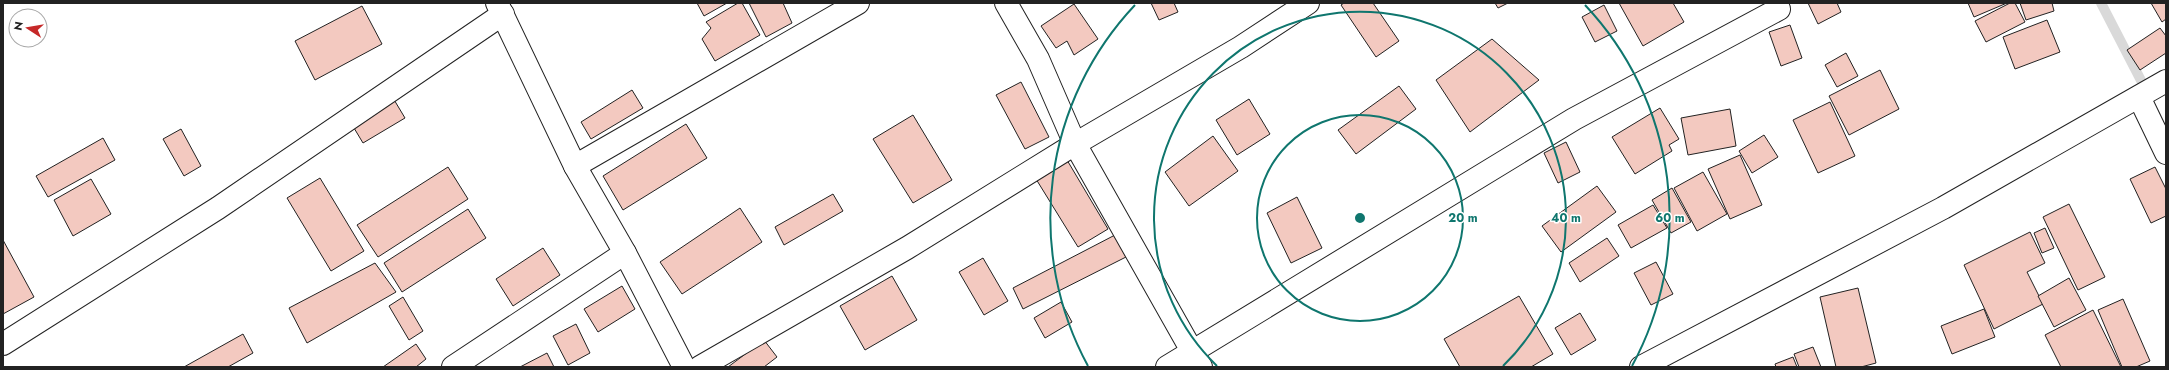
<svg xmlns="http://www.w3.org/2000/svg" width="2169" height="370" font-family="Jost,sans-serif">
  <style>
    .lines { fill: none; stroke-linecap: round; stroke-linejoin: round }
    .stream { stroke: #d9d9d9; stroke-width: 10 }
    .building { fill: #f3c9c0; stroke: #222 }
    .street-casing { stroke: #222; stroke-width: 24 }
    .street { stroke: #fff; stroke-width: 22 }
    .ring { fill: none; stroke: #0f766e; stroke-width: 2 }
    .centre { fill: #0f766e; stroke: #fff; stroke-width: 2 }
    .ring-label { font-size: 12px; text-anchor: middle; font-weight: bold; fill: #0f766e; stroke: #fff; stroke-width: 3; stroke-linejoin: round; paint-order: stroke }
  </style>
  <rect width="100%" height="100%" fill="#fff"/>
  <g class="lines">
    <!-- stream -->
    <path class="stream" d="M 2101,3 L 2148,94"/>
  </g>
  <!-- building -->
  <g class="building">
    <path d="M 697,3 L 727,3 L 704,16 Z"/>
    <path d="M 738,3 L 742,3 L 760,35 L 715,61 L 702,39 L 711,28 L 706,22 Z"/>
    <path d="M 749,3 L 783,3 L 792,23 L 766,37 Z"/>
    <path d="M 1151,3 L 1174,3 L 1178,12 L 1159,20 Z"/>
    <path d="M 1344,3 L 1373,3 L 1399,41 L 1376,57 L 1341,5 Z"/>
    <path d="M 1495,3 L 1508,3 L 1498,8 Z"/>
    <path d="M 1619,3 L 1673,3 L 1684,22 L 1643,46 Z"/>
    <path d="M 1808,3 L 1837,3 L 1841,12 L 1818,24 Z"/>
    <path d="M 1968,3 L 2007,3 L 1974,17 Z"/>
    <path d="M 2010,3 L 2015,3 L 2025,22 L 1986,42 L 1975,21 Z"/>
    <path d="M 2020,3 L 2052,3 L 2054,11 L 2026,20 Z"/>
    <path d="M 2151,3 L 2166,3 L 2166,19 L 2162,22 Z"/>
    <path d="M 1074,4 L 1098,39 L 1074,55 L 1067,41 L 1056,48 L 1041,26 Z"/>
    <path d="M 1604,5 L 1617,31 L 1595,42 L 1582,17 Z"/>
    <path d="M 362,6 L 382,44 L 315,80 L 295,41 Z"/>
    <path d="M 2047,20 L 2060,52 L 2015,69 L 2003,37 Z"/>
    <path d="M 1790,25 L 1802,58 L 1781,66 L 1769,32 Z"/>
    <path d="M 2160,28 L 2166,36 L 2166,53 L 2140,70 L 2127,50 Z"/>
    <path d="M 1492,39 L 1539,80 L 1470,132 L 1436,80 Z"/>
    <path d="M 1846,53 L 1858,76 L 1837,87 L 1825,65 Z"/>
    <path d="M 1880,70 L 1899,109 L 1849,135 L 1829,96 Z"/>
    <path d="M 1021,82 L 1049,137 L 1025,149 L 996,95 Z"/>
    <path d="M 1399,86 L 1416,109 L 1356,154 L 1338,130 Z"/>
    <path d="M 632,90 L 643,108 L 591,139 L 581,122 Z"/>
    <path d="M 393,98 L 405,118 L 363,143 L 351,123 Z"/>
    <path d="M 1249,99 L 1270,134 L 1237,155 L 1216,120 Z"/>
    <path d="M 1830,102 L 1855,156 L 1818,173 L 1793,120 Z"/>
    <path d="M 1660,108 L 1679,139 L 1669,145 L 1672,151 L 1635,174 L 1612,137 Z"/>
    <path d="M 1730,109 L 1736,146 L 1688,155 L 1681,118 Z"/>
    <path d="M 913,115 L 952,180 L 913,203 L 873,139 Z"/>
    <path d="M 686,124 L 707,158 L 623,210 L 603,176 Z"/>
    <path d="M 181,129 L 201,166 L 184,176 L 163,139 Z"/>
    <path d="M 1764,135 L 1778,157 L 1752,173 L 1739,151 Z"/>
    <path d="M 1213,136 L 1238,171 L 1189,206 L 1165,172 Z"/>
    <path d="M 103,138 L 115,160 L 48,197 L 36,176 Z"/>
    <path d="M 1566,142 L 1580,172 L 1558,183 L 1544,153 Z"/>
    <path d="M 1740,155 L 1762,205 L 1730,219 L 1708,169 Z"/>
    <path d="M 1067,160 L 1108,229 L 1078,247 L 1036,179 Z"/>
    <path d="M 448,167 L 468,199 L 378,257 L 357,225 Z"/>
    <path d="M 2155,167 L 2166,189 L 2166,216 L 2151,223 L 2130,179 Z"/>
    <path d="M 1703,172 L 1727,214 L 1697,231 L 1674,188 Z"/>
    <path d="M 320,178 L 364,251 L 331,271 L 287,198 Z"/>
    <path d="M 91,179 L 111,214 L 73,236 L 54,200 Z"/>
    <path d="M 1597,186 L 1616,212 L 1561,252 L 1542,226 Z"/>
    <path d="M 1672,188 L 1691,222 L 1671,233 L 1652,200 Z"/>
    <path d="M 833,194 L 843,211 L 784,245 L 775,227 Z"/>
    <path d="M 1297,197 L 1322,248 L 1291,263 L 1267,213 Z"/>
    <path d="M 2069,204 L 2105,277 L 2078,290 L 2043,217 Z"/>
    <path d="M 1653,205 L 1667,228 L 1631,248 L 1618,225 Z"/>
    <path d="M 740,208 L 762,242 L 682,294 L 660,262 Z"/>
    <path d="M 468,209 L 486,238 L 402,292 L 384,263 Z"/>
    <path d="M 2045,228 L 2054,248 L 2042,253 L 2034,233 Z"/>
    <path d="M 2030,232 L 2045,263 L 2027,272 L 2043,304 L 1994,329 L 1964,265 Z"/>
    <path d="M 1115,235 L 1126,257 L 1023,309 L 1013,288 Z"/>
    <path d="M 1607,238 L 1619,256 L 1580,282 L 1569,263 Z"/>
    <path d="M 3,240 L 34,297 L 3,314 Z"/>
    <path d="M 543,248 L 560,275 L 513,306 L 496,279 Z"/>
    <path d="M 983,258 L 1008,301 L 984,315 L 959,272 Z"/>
    <path d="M 1656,262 L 1673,294 L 1651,305 L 1634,273 Z"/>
    <path d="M 375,263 L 396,292 L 307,343 L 289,308 Z"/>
    <path d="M 892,276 L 917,320 L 865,350 L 840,306 Z"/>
    <path d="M 2069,278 L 2086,310 L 2054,327 L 2038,296 Z"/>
    <path d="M 622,286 L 635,309 L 598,332 L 584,309 Z"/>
    <path d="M 1858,288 L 1876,363 L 1861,367 L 1836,367 L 1820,297 Z"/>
    <path d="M 1519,296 L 1553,354 L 1531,367 L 1460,367 L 1444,339 Z"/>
    <path d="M 403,297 L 423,331 L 409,340 L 389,306 Z"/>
    <path d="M 2123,299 L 2150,361 L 2136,367 L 2122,367 L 2098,310 Z"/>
    <path d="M 1061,302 L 1072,322 L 1045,338 L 1034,318 Z"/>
    <path d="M 1984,309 L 1995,337 L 1952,354 L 1941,326 Z"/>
    <path d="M 2093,310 L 2121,367 L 2061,367 L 2045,335 Z"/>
    <path d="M 1580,313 L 1596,340 L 1571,355 L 1555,328 Z"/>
    <path d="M 576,324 L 590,353 L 568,365 L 553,336 Z"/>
    <path d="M 243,334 L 253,353 L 228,367 L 184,367 Z"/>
    <path d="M 764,340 L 777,357 L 764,367 L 728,367 Z"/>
    <path d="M 416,344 L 426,359 L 416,367 L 383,367 Z"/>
    <path d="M 1813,347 L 1821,367 L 1799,367 L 1794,354 Z"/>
    <path d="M 547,353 L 554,367 L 520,367 Z"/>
    <path d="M 1793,357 L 1797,367 L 1776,367 L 1775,364 Z"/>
  </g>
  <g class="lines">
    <!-- street casing -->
    <g class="street-casing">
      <g id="street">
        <path d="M 497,3 L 575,166 L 625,253 L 684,367"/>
        <path d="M 1006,3 L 1038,59 L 1075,144 L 1201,367"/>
        <path d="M 2139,97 L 2166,153"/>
        <path d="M 575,166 L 858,3"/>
        <path d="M 3,344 L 218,208 L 503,14"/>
        <path d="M 453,367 L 625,253"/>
        <path d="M 700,367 L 907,248 L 1075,144 L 1241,47 L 1308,3"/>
        <path d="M 1167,367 L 1574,119 L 1779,9"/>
        <path d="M 1641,367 L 1943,208 L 2166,81"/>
      </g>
    </g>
    <!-- street -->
    <use href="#street" class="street"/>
  </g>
  <!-- distance rings -->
  <g class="ring">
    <circle cx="1360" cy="218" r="103"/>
    <path d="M1217 366A206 206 0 1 1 1503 366"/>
    <path d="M1088 366A310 310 0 0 1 1135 5M1585 5A310 310 0 0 1 1632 366"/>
  </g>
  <circle cx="1360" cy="218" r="6" class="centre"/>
  <g class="ring-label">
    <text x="1463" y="222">20 m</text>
    <text x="1566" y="222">40 m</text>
    <text x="1670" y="222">60 m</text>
  </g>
  <!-- border -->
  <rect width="2169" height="370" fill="none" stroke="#222222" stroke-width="8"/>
  <!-- north arrow -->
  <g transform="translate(28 28) rotate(282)"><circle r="19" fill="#ffffff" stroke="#a7a7a7"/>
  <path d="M0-3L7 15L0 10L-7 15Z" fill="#c62828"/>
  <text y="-6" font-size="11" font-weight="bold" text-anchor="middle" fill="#222222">N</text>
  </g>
</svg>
